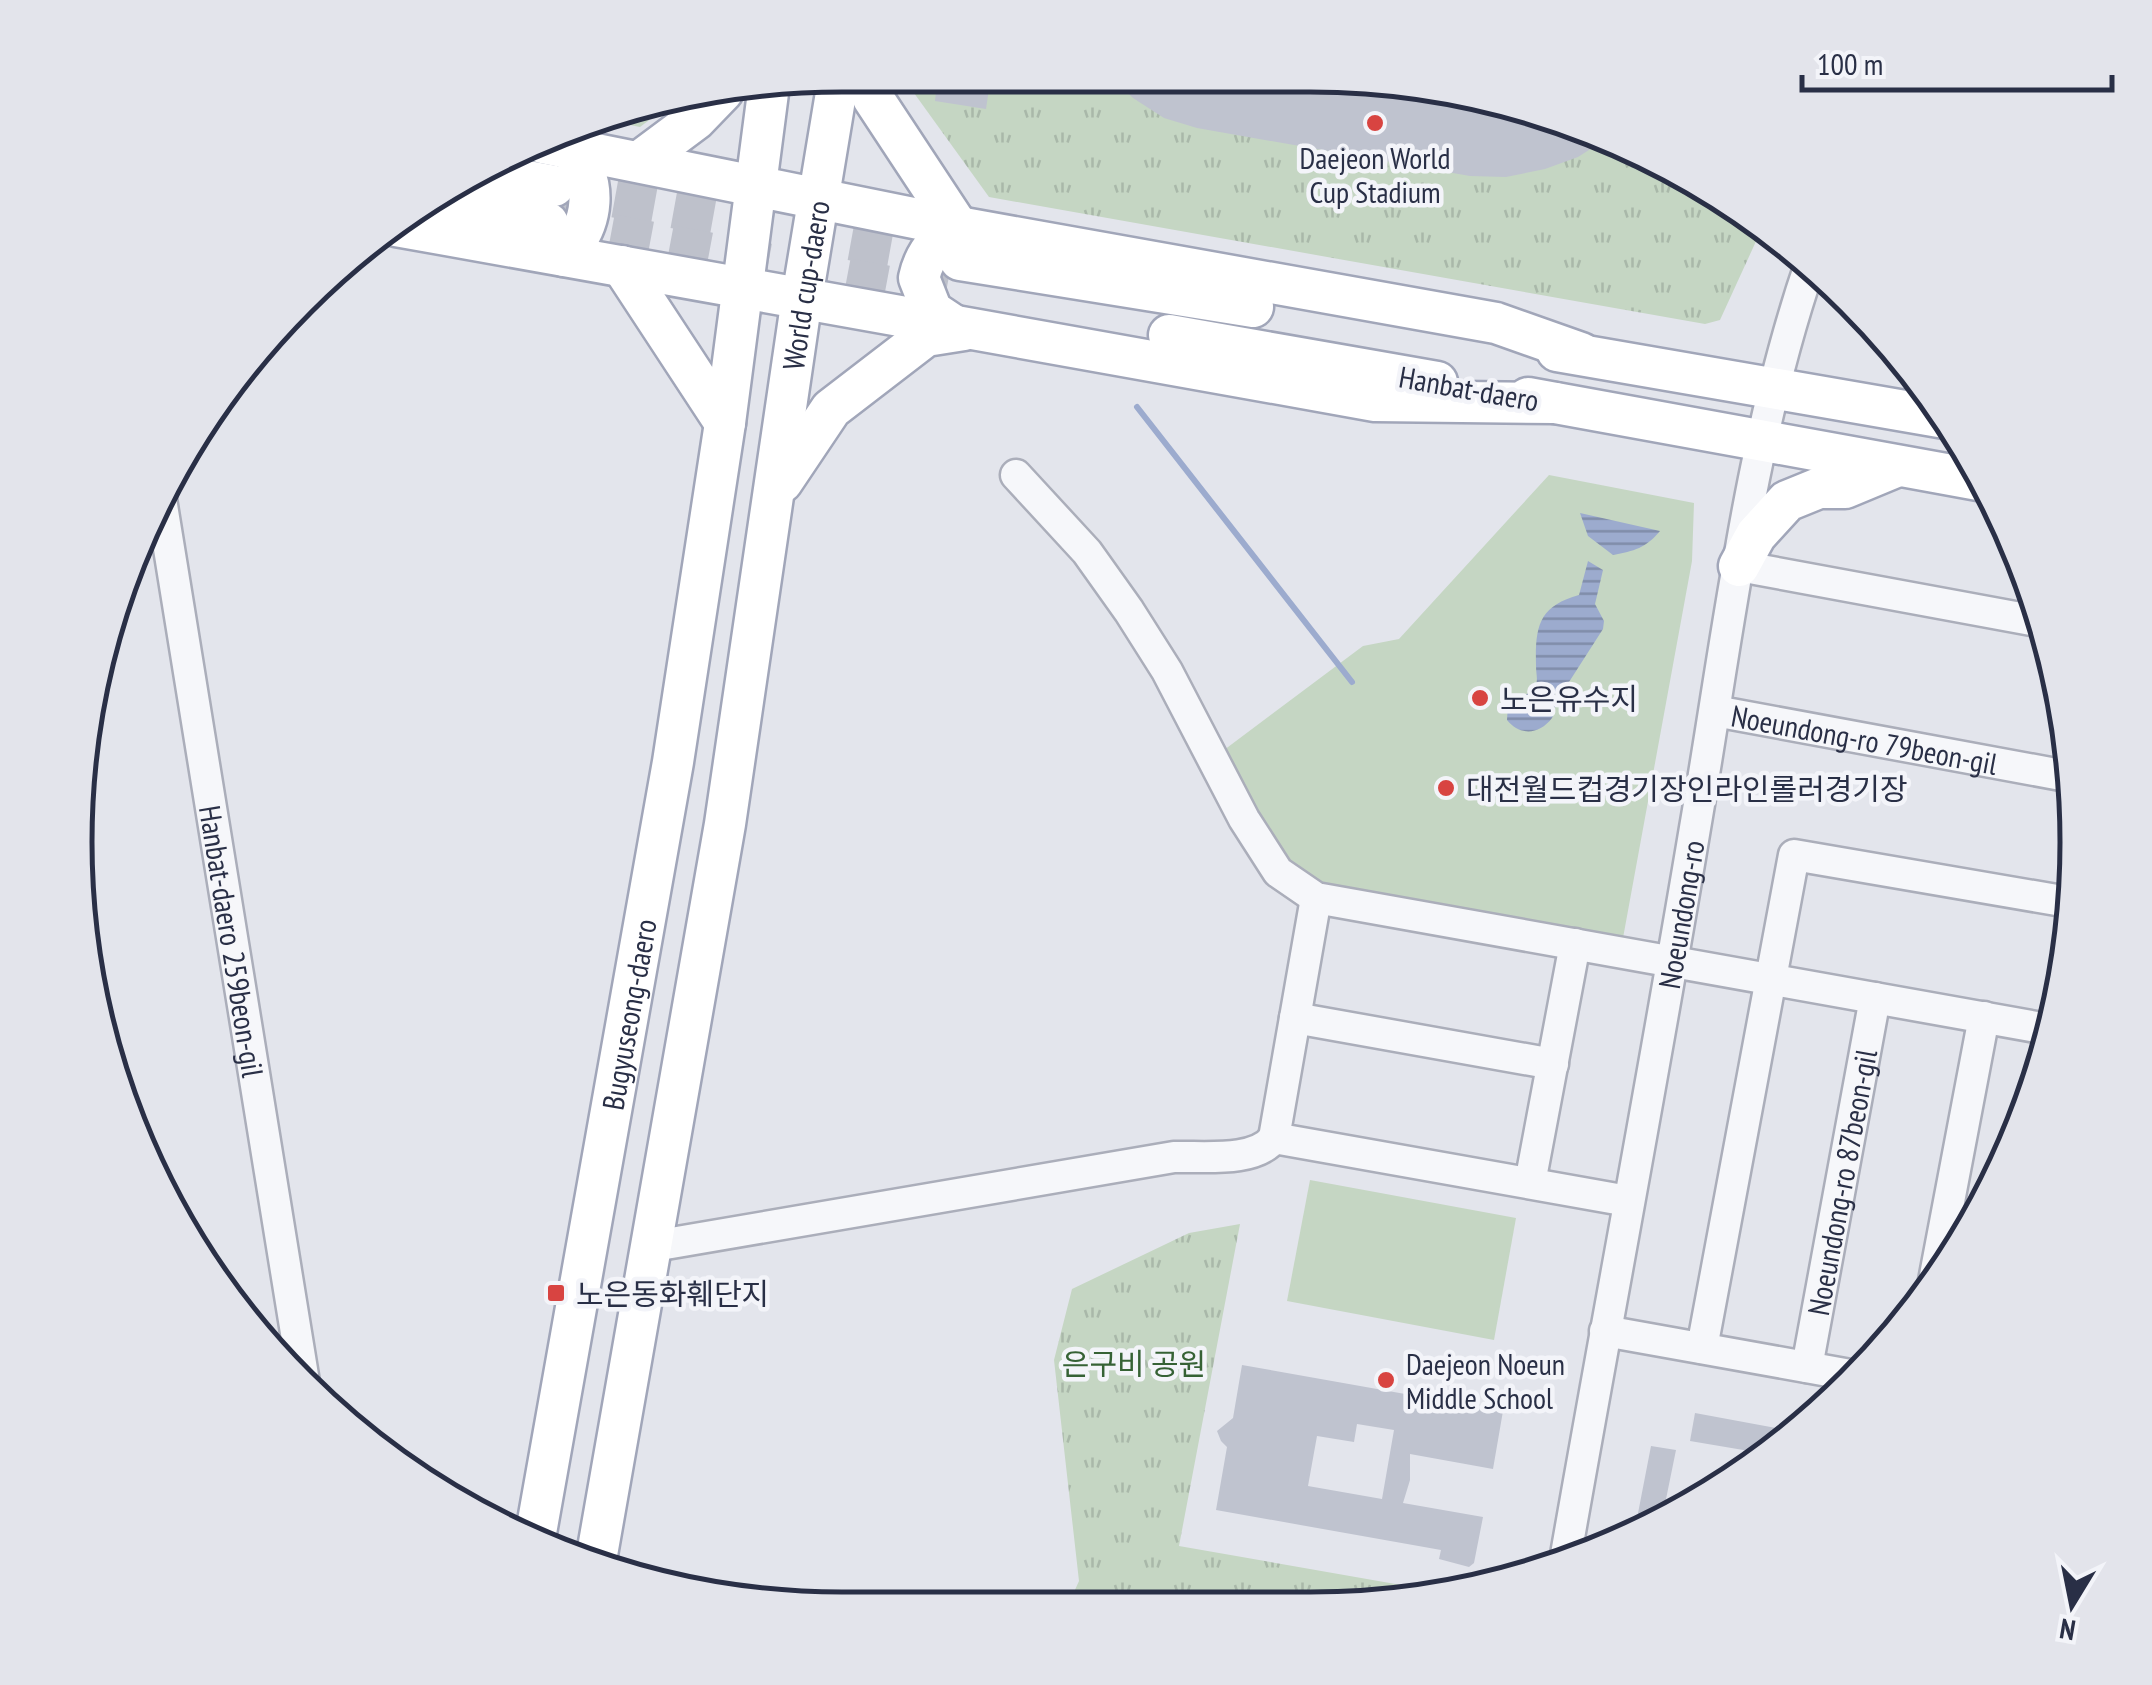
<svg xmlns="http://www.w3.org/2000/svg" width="2152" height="1685" font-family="'PT Sans Narrow','Noto Sans KR',sans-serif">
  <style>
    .green { fill: #c5d6c3 }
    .park { fill: url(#park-tufts) }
    .water { fill: url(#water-rules) }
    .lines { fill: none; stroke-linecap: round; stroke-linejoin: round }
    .stream { stroke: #9cabce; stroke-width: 6 }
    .building { fill: #bfc3cf; fill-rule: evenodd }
    .major-tunnel { stroke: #bec1cb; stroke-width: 40; stroke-dasharray: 40 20; stroke-linecap: butt }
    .minor-casing { stroke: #abaeba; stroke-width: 35 }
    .major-casing { stroke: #a1a6b9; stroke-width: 45 }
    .minor { stroke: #f6f7fa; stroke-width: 30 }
    .major { stroke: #fff; stroke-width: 40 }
    .poi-dot { fill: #d84441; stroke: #f3f4f9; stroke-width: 4 }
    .labels { text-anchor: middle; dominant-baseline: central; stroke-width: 9; stroke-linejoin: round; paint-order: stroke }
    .poi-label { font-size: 30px; fill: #292f46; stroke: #f3f4f9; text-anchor: start }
    .street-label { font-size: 30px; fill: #292f46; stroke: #f3f4f9 }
    .park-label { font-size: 30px; fill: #366235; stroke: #f3f4f9 }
    .rim { fill: none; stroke: #292f46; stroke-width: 5 }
  </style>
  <defs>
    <pattern id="park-tufts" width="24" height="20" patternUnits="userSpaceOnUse" patternTransform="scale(2.5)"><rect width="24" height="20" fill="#c5d6c3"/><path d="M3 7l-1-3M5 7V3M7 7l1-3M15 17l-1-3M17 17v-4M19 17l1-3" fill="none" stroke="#a9b8a9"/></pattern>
    <pattern id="water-rules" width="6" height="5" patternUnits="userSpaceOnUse" patternTransform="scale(2.5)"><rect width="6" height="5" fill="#9cabce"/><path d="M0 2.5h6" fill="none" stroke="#7f8ca9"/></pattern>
  </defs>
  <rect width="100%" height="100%" fill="#e3e5ec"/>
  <!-- green -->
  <g class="green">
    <path d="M 681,96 L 640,127 L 600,119 L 643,101 Z"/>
    <path d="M 1549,475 L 1694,503 L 1692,561 L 1623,938 L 1331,895 L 1279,858 L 1224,750 L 1363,646 L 1399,639 Z"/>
    <path d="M 1310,1180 L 1516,1218 L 1494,1340 L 1287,1301 Z"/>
  </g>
  <!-- park -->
  <g class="park">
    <path d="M 901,75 L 1359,77 L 1556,116 L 1763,226 L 1720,320 L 1705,324 L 989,197 Z"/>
    <path d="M 1240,1224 L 1179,1546 L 1441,1592 L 1360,1608 L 1069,1603 L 1079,1581 L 1054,1360 L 1072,1289 L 1189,1233 Z"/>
  </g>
  <!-- water -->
  <g class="water">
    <path d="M 1580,513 L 1660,531 C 1646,548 1634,551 1613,555 L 1588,536 Z"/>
    <path d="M 1588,561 L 1603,570 L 1595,604 L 1604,621 L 1603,629 L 1569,682 L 1555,692 C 1554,700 1557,710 1552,718 C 1539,735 1520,736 1507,720 L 1508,704 L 1534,690 C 1539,680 1536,676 1536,665 C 1535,626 1539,606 1579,595 Z"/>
  </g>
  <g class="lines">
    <!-- stream -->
    <path class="stream" d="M 1137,407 L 1352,682"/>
  </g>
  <!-- building -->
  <g class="building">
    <path d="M 938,75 L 991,75 L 986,109 L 935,101 Z"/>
    <path d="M 1110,76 L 1359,77 L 1556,116 L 1603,141 L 1578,157 L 1545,169 L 1506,177 L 1470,176 L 1197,128 L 1164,118 L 1133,98 Z"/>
    <path d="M 1242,1365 L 1484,1408 L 1496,1399 L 1503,1411 L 1493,1469 L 1410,1454 L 1410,1480 L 1403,1503 L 1483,1517 L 1474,1563 L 1469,1567 L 1439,1559 L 1441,1550 L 1216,1510 L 1227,1447 L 1221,1441 L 1217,1431 L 1233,1418 ZM 1357,1424 L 1394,1430 L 1382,1499 L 1308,1486 L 1317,1436 L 1354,1442 Z"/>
    <path d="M 1695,1413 L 1798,1432 L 1767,1454 L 1690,1441 Z"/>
    <path d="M 1651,1446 L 1676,1450 L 1665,1504 L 1669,1505 L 1666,1519 L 1634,1534 Z"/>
  </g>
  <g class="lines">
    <!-- major-tunnel -->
    <g class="major-tunnel">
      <path d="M 556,187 L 960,260"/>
      <path d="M 552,223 L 953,298"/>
    </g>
    <!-- minor casing -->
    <g class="minor-casing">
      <g id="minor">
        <path d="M 1016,475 L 1087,552 L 1129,611 L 1167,671 L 1244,819 L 1278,872 L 1316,898 L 2053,1030"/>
        <path id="s1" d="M 161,499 L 304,1382"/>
        <path d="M 1739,566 L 2042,622"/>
        <path id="s2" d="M 1715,711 L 2072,777"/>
        <path d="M 1316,898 L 1274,1138 L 1628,1201"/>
        <path d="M 1295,1018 L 1553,1064"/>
        <path d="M 1530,1183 L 1575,944"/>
        <path d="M 648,1247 L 1174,1157 C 1203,1156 1255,1163 1274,1138"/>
        <path d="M 1933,1286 L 1984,1017"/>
        <path d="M 1605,1331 L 1856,1376"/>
        <path d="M 1702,1348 L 1794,855 L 2074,903"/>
        <path id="s3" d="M 1807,1367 L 1875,998"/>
        <path id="s4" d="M 1564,1566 C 1607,1320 1654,1074 1695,828 C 1727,643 1749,442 1810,265"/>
      </g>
    </g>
    <!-- major casing -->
    <g class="major-casing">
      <g id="major">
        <path d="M 864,75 L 873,98 L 958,227 C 938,238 924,255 919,278 L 932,311 L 953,325"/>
        <path d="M 542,143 L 958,227 L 1496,323 L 1581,353"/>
        <path d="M 640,161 L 695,120 L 723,91"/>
        <path d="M 474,171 L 554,186"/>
        <path d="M 429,201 L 548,223"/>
        <path d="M 396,226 L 1375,401 L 1555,403"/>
        <path d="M 564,256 C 595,224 599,181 569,148"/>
        <path d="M 960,260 L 1253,307"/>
        <path d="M 622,266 L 725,423"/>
        <path d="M 1169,335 L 1437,382"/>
        <path d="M 1557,351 L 1945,418"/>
        <path d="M 1528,398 L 1984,481"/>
        <path d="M 782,482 L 831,409 L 926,336 L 964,330"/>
        <path d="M 1739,566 L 1756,535 L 1787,501 L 1819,488 L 1845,488 L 1898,466"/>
        <path id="s5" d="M 534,1544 L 673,762 L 725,423 L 769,85"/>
        <path id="s6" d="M 595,1566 L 725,824 L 802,298 L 839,75"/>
      </g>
    </g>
    <!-- minor -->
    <use href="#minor" class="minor"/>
    <!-- major -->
    <use href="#major" class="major"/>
  </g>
  <!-- markers -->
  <g class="poi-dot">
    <circle cx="1375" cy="123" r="10"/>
    <circle cx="1480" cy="698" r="10"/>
    <circle cx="1446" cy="788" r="10"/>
    <rect x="546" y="1283" width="20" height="20" rx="5"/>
    <circle cx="1386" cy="1380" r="10"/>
  </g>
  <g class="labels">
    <!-- poi labels -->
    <g class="poi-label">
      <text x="1375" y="157" text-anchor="middle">Daejeon World<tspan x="1375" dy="34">Cup Stadium</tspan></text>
      <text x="1500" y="698">노은유수지</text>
      <text x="1466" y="788">대전월드컵경기장인라인롤러경기장</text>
      <text x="576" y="1293">노은동화훼단지</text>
      <text x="1406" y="1363">Daejeon Noeun<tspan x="1406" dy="34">Middle School</tspan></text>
    </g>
    <!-- street labels -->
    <g class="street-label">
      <text stroke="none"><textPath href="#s6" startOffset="1298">World cup-daero</textPath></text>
      <text transform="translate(1469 388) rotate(10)">Hanbat-daero</text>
      <text stroke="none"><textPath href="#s2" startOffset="152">Noeundong-ro 79beon-gil</textPath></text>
      <text stroke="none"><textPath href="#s4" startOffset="662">Noeundong-ro</textPath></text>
      <text stroke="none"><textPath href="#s1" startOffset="448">Hanbat-daero 259beon-gil</textPath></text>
      <text stroke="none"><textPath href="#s5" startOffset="538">Bugyuseong-daero</textPath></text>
      <text stroke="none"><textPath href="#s3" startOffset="188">Noeundong-ro 87beon-gil</textPath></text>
    </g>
    <!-- park labels -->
    <g class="park-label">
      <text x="1134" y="1363">은구비 공원</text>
    </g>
  </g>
  <!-- crop -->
  <path d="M0 0H2152V1685H0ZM842 92H1310A750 750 0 0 1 2060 842V842A750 750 0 0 1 1310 1592H842A750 750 0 0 1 92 842V842A750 750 0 0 1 842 92Z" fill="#e3e4eb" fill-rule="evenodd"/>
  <path class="rim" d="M842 92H1310A750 750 0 0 1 2060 842V842A750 750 0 0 1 1310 1592H842A750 750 0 0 1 92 842V842A750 750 0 0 1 842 92Z"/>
  <!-- north arrow -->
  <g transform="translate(2072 1605) rotate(190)" stroke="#f3f4f9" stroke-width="8" paint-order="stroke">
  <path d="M0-8L18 38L0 25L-18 38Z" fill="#292f46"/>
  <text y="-15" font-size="28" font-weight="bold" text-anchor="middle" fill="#292f46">N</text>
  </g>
  <!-- scale -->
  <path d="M1802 75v15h310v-15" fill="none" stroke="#292f46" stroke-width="5"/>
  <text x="1817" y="75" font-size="30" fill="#292f46" stroke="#f3f4f9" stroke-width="8" paint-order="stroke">100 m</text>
</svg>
